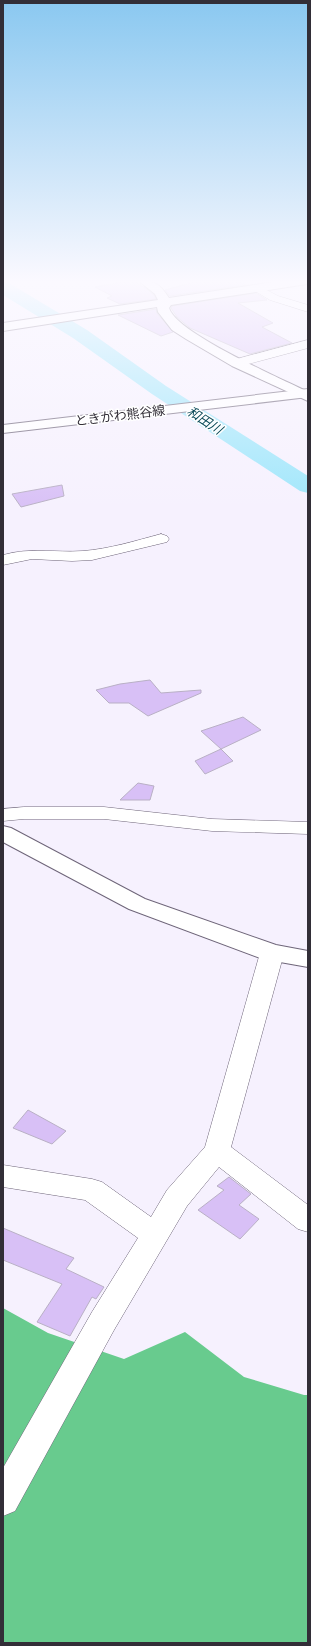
<svg xmlns="http://www.w3.org/2000/svg" width="311" height="1646" font-family="'Exo 2','Noto Sans JP',sans-serif">
  <style>
    .forest { fill: #68cb8e }
    .lines { fill: none; stroke-linecap: round; stroke-linejoin: round }
    .river { fill: #9ee6fb; fill-rule: evenodd }
    .building { fill: #d8c0f6; stroke: #b9b0c5 }
    .minor-casing { stroke: #6e6579; stroke-width: 1 }
    .tertiary-casing { stroke: #6e6579; stroke-width: 2 }
    .secondary-casing { stroke: #6e6579; stroke-width: 2 }
    .minor { fill: #fff; fill-rule: evenodd }
    .tertiary { fill: #fff; fill-rule: evenodd }
    .secondary { fill: #fff; fill-rule: evenodd }
    .labels { text-anchor: middle; dominant-baseline: central; stroke-width: 3; stroke-linejoin: round; paint-order: stroke }
    .far-street-label { font-size: 13px; fill: #322e37; stroke: #fff }
    .far-water-label { font-size: 13px; font-style: italic; fill: #094957; stroke: #fff }
  </style>
  <rect width="100%" height="100%" fill="#f6f1fe"/>
  <!-- forest -->
  <path class="forest" d="M 3,1308 L 48,1333 L 124,1359 L 185,1332 L 244,1377 L 304,1395 L 308,1395 L 308,1643 L 3,1643 Z"/>
  <g class="lines">
    <!-- river -->
    <path class="river" d="M 3,282 L 9,283 L 87,330 L 166,386 L 308,476 L 308,493 L 300,491 L 152,394 L 73,338 L 3,295 Z"/>
  </g>
  <!-- building -->
  <g class="building">
    <path d="M 128,281 L 133,281 L 147,289 L 154,295 L 156,299 L 120,304 L 107,298 L 112,296 L 95,287 Z"/>
    <path d="M 198,281 L 239,281 L 246,285 L 170,296 L 165,290 Z"/>
    <path d="M 256,293 L 267,300 L 238,303 L 273,323 L 262,327 L 292,343 L 250,354 L 190,328 L 177,317 L 171,308 L 172,306 Z"/>
    <path d="M 156,309 L 157,313 L 173,332 L 161,336 L 118,315 Z"/>
    <path d="M 62,485 L 64,496 L 21,507 L 12,494 Z"/>
    <path d="M 150,680 L 161,693 L 201,690 L 201,693 L 148,716 L 129,703 L 109,703 L 96,690 L 120,684 Z"/>
    <path d="M 243,717 L 261,730 L 221,749 L 201,731 Z"/>
    <path d="M 221,749 L 233,761 L 205,774 L 195,761 Z"/>
    <path d="M 138,783 L 154,786 L 150,800 L 120,800 Z"/>
    <path d="M 28,1110 L 66,1131 L 52,1144 L 13,1128 Z"/>
    <path d="M 229,1177 L 251,1194 L 239,1205 L 259,1219 L 240,1239 L 198,1210 L 224,1190 L 217,1186 Z"/>
    <path d="M 3,1228 L 74,1258 L 66,1269 L 104,1287 L 96,1299 L 92,1297 L 70,1336 L 37,1322 L 62,1284 L 3,1260 Z"/>
  </g>
  <g class="lines">
    <!-- minor casing -->
    <g class="minor-casing">
      <g id="minor">
        <path d="M 259,286 L 278,296 L 308,305 L 308,312 L 270,300 L 255,291 L 253,289 L 255,287 Z"/>
        <path d="M 308,340 L 308,348 L 237,367 L 233,366 L 231,363 L 233,360 Z"/>
        <path d="M 161,534 L 167,536 L 169,539 L 167,542 L 92,560 L 72,561 L 32,559 L 3,565 L 3,555 C 30,547 56,553 83,551 C 109,549 135,541 161,534 Z"/>
        <path d="M 24,807 L 104,807 L 212,819 L 308,822 L 308,834 L 212,831 L 104,819 L 24,819 L 3,821 L 3,809 Z"/>
        <path d="M 272,945 L 280,947 L 284,953 L 231,1147 L 308,1205 L 308,1232 L 298,1229 L 219,1167 L 187,1206 L 114,1330 L 15,1511 L 3,1516 L 3,1468 L 92,1312 L 138,1238 L 85,1200 L 3,1187 L 3,1165 L 92,1179 L 102,1182 L 151,1217 L 167,1190 L 205,1147 L 260,953 L 264,947 Z"/>
      </g>
    </g>
    <!-- tertiary casing -->
    <g class="tertiary-casing">
      <g id="tertiary">
        <path d="M 139,281 C 155,281 160,284 169,298 L 281,281 L 308,281 L 307,284 L 171,305 L 169,308 C 176,333 282,379 308,392 L 308,401 L 232,366 L 186,339 L 172,330 L 158,312 L 157,307 L 3,331 L 3,323 L 158,300 L 155,294 Z"/>
        <path d="M 3,826 L 11,828 L 145,899 L 276,945 L 308,951 L 308,967 L 263,959 L 129,909 L 3,842 Z"/>
      </g>
    </g>
    <!-- secondary casing -->
    <g class="secondary-casing">
      <path id="secondary" d="M 308,389 L 308,397 L 3,433 L 3,425 Z"/>
    </g>
    <!-- minor -->
    <use href="#minor" class="minor"/>
    <!-- tertiary -->
    <use href="#tertiary" class="tertiary"/>
    <!-- secondary -->
    <use href="#secondary" class="secondary"/>
  </g>
  <!-- sky -->
  <linearGradient id="sky" x2="0" y2="1"><stop stop-color="#8ac8f0"/><stop offset="0.55" stop-color="#fbf9ff"/><stop offset="1" stop-color="#fbf9ff" stop-opacity="0"/></linearGradient>
  <rect width="311" height="512" fill="url(#sky)"/>
  <g class="labels">
    <!-- far-street labels -->
    <g class="far-street-label">
      <text transform="translate(120 415) rotate(-7)">ときがわ熊谷線</text>
    </g>
    <!-- far-water labels -->
    <g class="far-water-label">
      <text transform="translate(205 420) rotate(33)">和田川</text>
    </g>
  </g>
  <!-- border -->
  <rect width="311" height="1646" fill="none" stroke="#322e37" stroke-width="8"/>
</svg>
